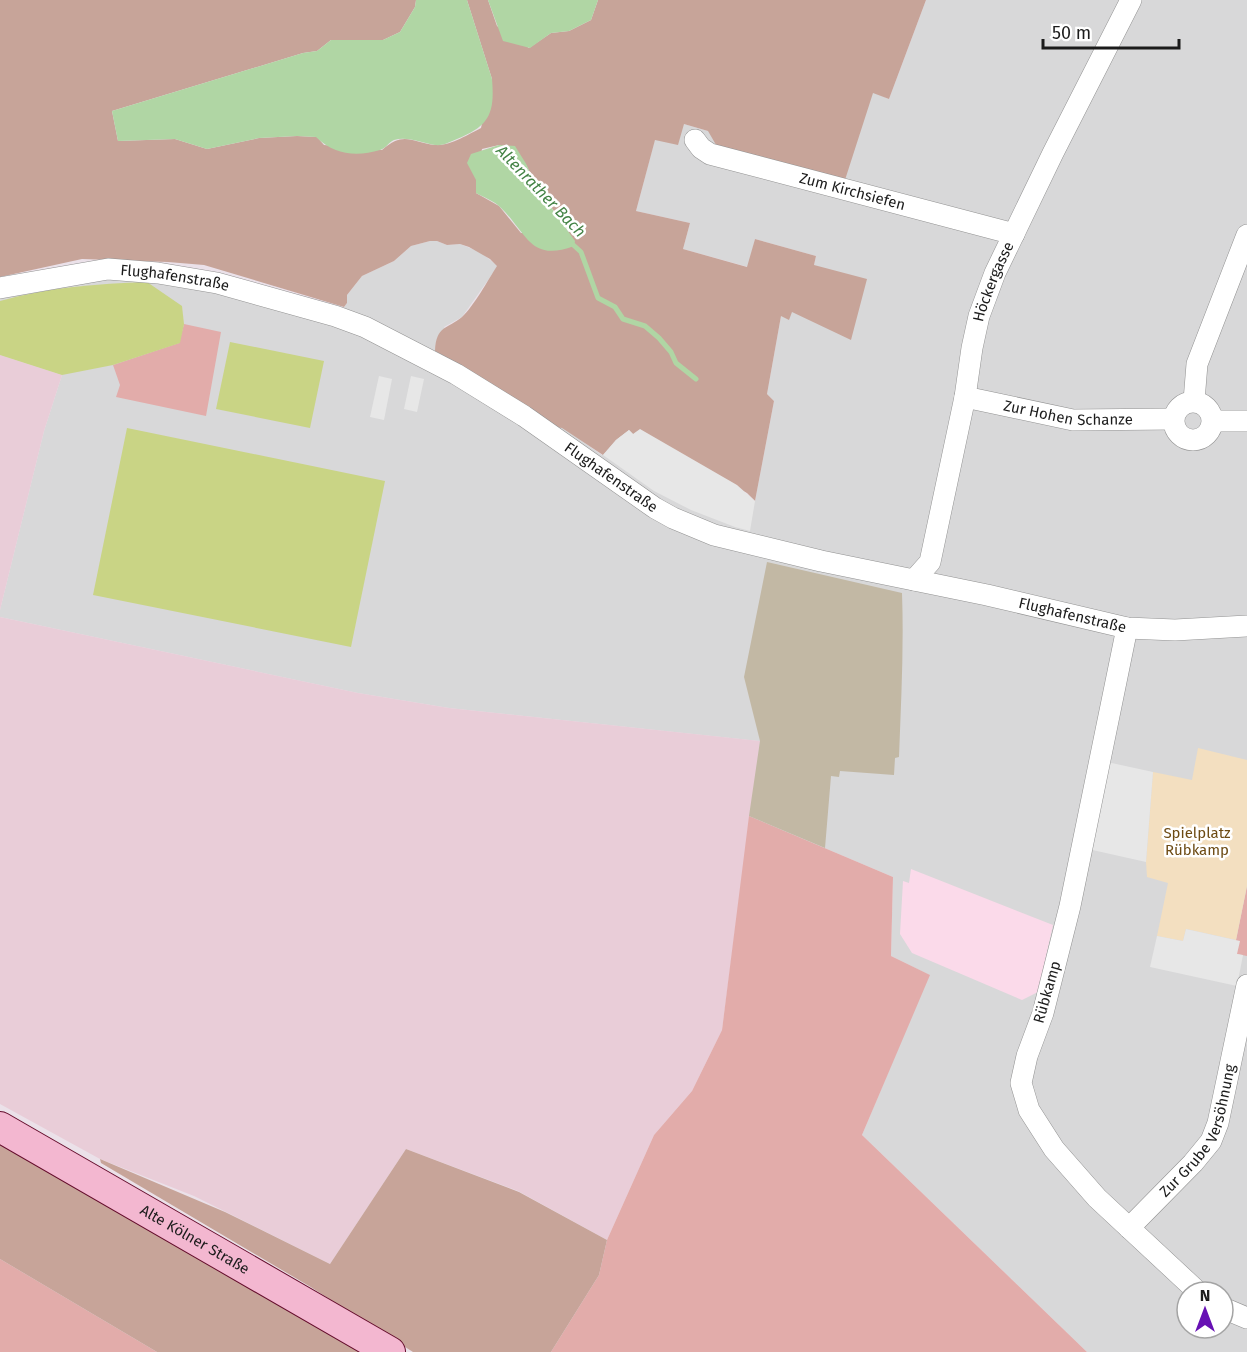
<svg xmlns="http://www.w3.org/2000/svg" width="1247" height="1352" font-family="'Fira Sans',sans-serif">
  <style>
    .residential { fill: #d8d8d9; fill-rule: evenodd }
    .education { fill: #fbdaea }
    .farmland { fill: #e9cdd8 }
    .grass { fill: #e2acaa }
    .forest { fill: #c7a499; fill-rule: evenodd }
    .cemetery { fill: #c2b8a4 }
    .park { fill: #f3dfc0 }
    .pitch { fill: #c9d485 }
    .parking { fill: #e7e7e7 }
    .water { fill: #b0d6a4 }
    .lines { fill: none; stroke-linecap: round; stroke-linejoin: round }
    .stream { stroke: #b0d6a4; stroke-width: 5 }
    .street-casing { stroke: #929292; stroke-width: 22 }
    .secondary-casing { stroke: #650e2d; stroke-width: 32 }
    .street { stroke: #fff; stroke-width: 21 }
    .secondary { stroke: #f3b7d0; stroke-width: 30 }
    .labels { text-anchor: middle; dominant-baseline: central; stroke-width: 5; stroke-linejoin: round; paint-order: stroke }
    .street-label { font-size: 15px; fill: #1b1b1b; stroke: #fff }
    .park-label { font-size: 15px; fill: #6d4b14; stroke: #fff }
    .water-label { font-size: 16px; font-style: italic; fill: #448346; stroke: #fff }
  </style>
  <rect width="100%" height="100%" fill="#ebe1e9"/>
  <!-- residential -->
  <path class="residential" d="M 926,0 L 1247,0 L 1247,1352 L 1087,1352 L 862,1135 L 929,975 L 891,956 L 893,877 L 749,816 L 759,741 L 449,708 L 358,693 L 0,617 L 0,610 L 44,431 L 62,375 L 0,355 L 0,294 L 31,288 L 120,278 L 218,289 L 332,323 L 347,303 L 347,295 L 362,276 L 394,261 L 411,246 L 430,241 L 437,241 L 447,245 L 460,244 L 480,252 L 498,266 L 462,317 L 444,327 L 492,384 L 555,427 L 562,427 L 602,455 L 616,440 L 629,430 L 755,501 L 774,401 L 767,394 L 781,316 L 792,312 L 814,265 L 816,256 L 755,239 L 748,267 L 683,249 L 690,223 L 636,211 L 655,139 L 684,124 L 708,131 L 873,92 L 889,99 ZM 1187,1292 L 1223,1292 L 1223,1328 L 1187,1328 Z"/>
  <!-- education -->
  <path class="education" d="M 911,869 L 1053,925 L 1038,992 L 1022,1000 L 912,953 L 900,934 L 903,881 L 909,883 Z"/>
  <!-- farmland -->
  <g class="farmland">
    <path d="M 0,355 L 62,375 L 44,431 L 0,610 Z"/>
    <path d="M 0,617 L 358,693 L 449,708 L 760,741 L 722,1030 L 692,1091 L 654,1135 L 607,1240 L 518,1191 L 406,1149 L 330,1264 L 194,1196 L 100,1159 L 0,1104 Z"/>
  </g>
  <!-- grass -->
  <g class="grass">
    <path d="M 184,324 L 221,332 L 206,416 L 116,397 L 120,385 L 113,365 L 179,343 Z"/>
    <path d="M 749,816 L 893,877 L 891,956 L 930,975 L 862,1135 L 1087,1352 L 551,1352 L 599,1275 L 607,1240 L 654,1135 L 692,1091 L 722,1030 Z"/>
    <path d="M 1247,886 L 1247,956 L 1237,954 L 1236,940 Z"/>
    <path d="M 0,1259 L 157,1352 L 0,1352 Z"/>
  </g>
  <!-- forest -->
  <g class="forest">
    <path d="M 0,0 L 416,0 L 415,7 L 400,32 L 383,40 L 331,40 L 317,51 L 303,53 L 112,111 L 118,141 L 175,139 L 207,149 L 259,138 L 297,136 L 317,137 L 324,145 L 382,150 C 405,130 411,143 436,145 C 450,146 469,134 481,128 L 492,79 L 467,0 L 488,0 L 497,26 L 529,48 L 551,33 L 569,31 L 591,20 L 598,0 L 926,0 L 889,99 L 873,93 L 844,183 L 719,150 L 708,131 L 684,124 L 678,145 L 655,140 L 636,211 L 690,223 L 683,249 L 747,267 L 755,239 L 816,256 L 814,265 L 867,279 L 851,340 L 792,312 L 789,320 L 781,316 L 767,394 L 774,401 L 755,501 L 747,493 L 633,434 L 629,430 L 616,440 L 603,455 L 562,428 L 555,427 L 492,384 L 435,351 C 436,325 448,329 462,317 C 474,306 488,280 497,266 L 490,259 L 469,247 L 460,244 L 447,245 L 437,241 L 430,241 L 411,246 L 394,261 L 362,276 L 347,295 L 347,303 L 344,307 L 204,265 L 168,262 L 82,259 L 0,277 ZM 499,145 L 518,153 C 521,160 527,164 529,171 L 548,203 L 570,232 L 521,233 L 499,206 L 476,193 L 476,180 L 482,149 Z"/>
    <path d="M 0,1143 L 368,1352 L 157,1352 L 0,1259 Z"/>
    <path d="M 406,1149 L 519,1192 L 607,1240 L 599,1275 L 551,1352 L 413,1352 L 309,1286 L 101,1163 L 100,1159 L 225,1212 L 330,1264 Z"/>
  </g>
  <!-- cemetery -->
  <path class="cemetery" d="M 767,562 L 902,593 C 904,648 901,702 899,757 L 895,758 L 894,775 L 840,771 L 839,777 L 831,776 L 825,848 L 749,816 L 760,741 L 744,677 Z"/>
  <!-- park -->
  <path class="park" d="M 1198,748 L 1247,760 L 1247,886 L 1236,940 L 1186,929 L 1183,941 L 1157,936 L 1168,883 L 1147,877 L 1146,862 L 1153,772 L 1192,780 Z"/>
  <!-- pitch -->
  <g class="pitch">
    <path d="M 147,282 L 182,306 L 184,324 L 180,343 L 113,365 L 62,375 L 0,355 L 0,301 C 49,287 97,284 147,282 Z"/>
    <path d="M 230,342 L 324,361 L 310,428 L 216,409 Z"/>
    <path d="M 127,428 L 385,481 L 351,647 L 93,595 Z"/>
  </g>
  <!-- parking -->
  <g class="parking">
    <path d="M 379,376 L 392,379 L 384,420 L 370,417 Z"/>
    <path d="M 411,376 L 424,379 L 417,412 L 404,409 Z"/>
    <path d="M 640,429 L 737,485 L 755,501 L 750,531 L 735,527 L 691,510 L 654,491 L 603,455 L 616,440 L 629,430 L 633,434 Z"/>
    <path d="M 1107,762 L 1153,772 L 1146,862 L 1088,849 Z"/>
    <path d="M 1186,929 L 1240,941 L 1237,954 L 1243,955 L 1237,986 L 1150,967 L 1157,936 L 1183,941 Z"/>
  </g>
  <!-- water -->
  <g class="water">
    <path d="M 416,0 L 467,0 L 492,79 C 495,114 489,126 457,139 C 450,142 443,146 435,145 C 421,143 408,136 394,140 C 389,142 385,149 380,150 C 357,157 334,155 316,137 L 297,136 L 259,138 L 207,149 L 175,139 L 118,141 L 112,111 L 303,53 L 317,51 L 331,40 L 383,40 L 400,32 L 415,7 Z"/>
    <path d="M 488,0 L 598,0 L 591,20 L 569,31 L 551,33 L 530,48 L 503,41 Z"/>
    <path d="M 499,145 L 515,146 C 519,153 528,165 529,171 L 548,203 L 575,241 L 574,246 C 529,263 527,232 500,207 C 494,201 483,197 476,193 L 476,180 L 467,163 L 471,154 Z"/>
  </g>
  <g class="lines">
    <!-- stream -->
    <path class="stream" d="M 569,241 L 581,252 L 598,298 L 615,307 L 623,319 L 645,326 L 659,338 L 671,352 L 676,363 L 696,379"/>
    <!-- street casing -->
    <g class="street-casing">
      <g id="street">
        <path id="s1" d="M 695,140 L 701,148 L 710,154 L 1014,234"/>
        <path id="s2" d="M 0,288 L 108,269 L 158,273 L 217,283 L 335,316 L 365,327 L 456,374 L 524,416 L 655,508 L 673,518 L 714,535 L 821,561 L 987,595 L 1127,628 L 1175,630 L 1247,626"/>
        <path id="s3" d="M 965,397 L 1073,420 L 1173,419"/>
        <path d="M 1194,401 L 1197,364 L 1247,235"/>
        <circle cx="1193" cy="421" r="19"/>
        <path d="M 1213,421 L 1247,421"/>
        <path id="s4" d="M 914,580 L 930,562 L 965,397 L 972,348 L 979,316 L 995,273 L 1053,153 L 1131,0"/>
        <path d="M 1127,628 L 1070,906 L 1043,1013 L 1027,1056 L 1021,1083 L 1029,1110 L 1054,1149 L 1097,1198 L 1198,1292"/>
        <path id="s5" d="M 1129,1228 L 1193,1163 L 1211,1141 L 1218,1123 L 1247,985"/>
        <path d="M 1223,1308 L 1247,1318"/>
      </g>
    </g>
    <!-- secondary casing -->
    <g class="secondary-casing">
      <g id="secondary">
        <path id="s6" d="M 0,1127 L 390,1352"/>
      </g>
    </g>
    <!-- street -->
    <use href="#street" class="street"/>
    <!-- secondary -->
    <use href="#secondary" class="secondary"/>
  </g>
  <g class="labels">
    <!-- street labels -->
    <g class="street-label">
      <text stroke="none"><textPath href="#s1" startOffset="168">Zum Kirchsiefen</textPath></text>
      <text stroke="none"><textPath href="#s2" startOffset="177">Flughafenstraße</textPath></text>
      <text stroke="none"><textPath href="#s4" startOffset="312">Höckergasse</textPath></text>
      <text stroke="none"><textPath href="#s3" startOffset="105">Zur Hohen Schanze</textPath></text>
      <text stroke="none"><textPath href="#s2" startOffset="663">Flughafenstraße</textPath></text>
      <text stroke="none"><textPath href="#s2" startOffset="1149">Flughafenstraße</textPath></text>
      <text transform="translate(1047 992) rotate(-74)">Rübkamp</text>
      <text stroke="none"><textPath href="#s5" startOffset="123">Zur Grube Versöhnung</textPath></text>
      <text stroke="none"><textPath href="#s6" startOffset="225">Alte Kölner Straße</textPath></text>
    </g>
    <!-- park labels -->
    <g class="park-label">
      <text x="1197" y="833">Spielplatz<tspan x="1197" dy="17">Rübkamp</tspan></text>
    </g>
    <!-- water labels -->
    <g class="water-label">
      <text transform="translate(541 191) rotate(46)">Altenrather Bach</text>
    </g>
  </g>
  <!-- north arrow -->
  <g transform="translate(1205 1310)"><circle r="28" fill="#ffffff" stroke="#a4a4a4" stroke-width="1.5"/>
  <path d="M0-4.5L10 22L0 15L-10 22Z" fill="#6711b4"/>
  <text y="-9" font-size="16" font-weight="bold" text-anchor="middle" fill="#1b1b1b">N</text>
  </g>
  <!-- scale -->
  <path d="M1043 39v9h136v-9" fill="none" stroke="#1b1b1b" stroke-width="3"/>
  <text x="1052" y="39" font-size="18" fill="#1b1b1b" stroke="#ffffff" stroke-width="4.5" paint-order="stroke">50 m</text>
</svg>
